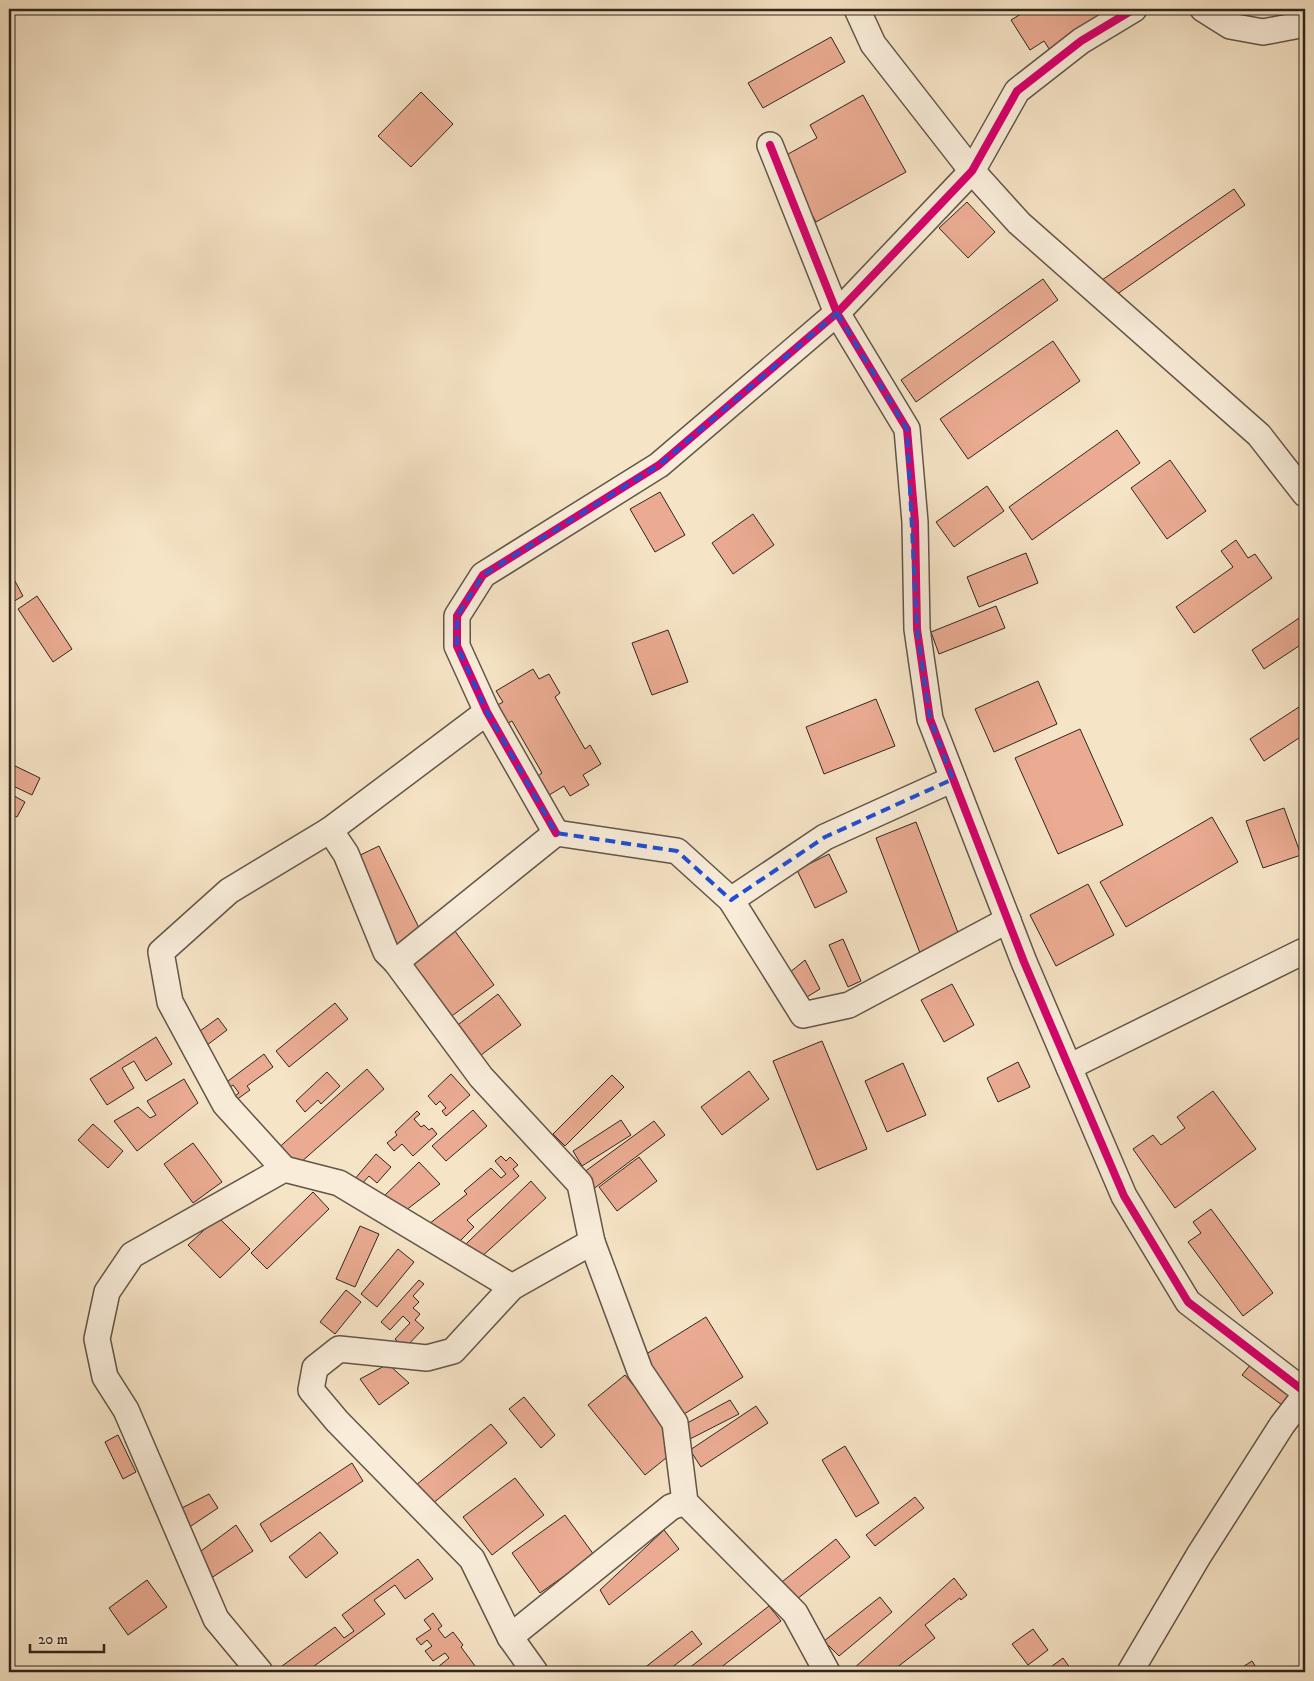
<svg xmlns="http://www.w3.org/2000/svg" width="1314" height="1681" font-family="'IM FELL DW Pica',serif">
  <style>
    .building { fill: #eaab92; stroke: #31261e }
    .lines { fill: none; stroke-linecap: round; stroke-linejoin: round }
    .minor-casing { stroke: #625648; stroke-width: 28 }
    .minor { stroke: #f9edda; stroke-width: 25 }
    .cycleway-casing { stroke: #f9edda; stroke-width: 11 }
    .cycleway { stroke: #d6006c; stroke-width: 8 }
    .marked { fill: none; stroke: #1d4ed8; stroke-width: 4; stroke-dasharray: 10 6; stroke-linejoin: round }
  </style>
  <rect width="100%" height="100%" fill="#f6e4c6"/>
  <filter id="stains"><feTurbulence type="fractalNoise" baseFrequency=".004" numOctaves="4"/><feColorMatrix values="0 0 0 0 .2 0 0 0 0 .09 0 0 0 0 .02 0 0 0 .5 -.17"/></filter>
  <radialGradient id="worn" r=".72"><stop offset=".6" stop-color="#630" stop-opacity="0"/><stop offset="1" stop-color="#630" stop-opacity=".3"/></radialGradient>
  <!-- building -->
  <g class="building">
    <path d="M 1029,9 L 1126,9 L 1053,55 L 1044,41 L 1030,50 L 1011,20 Z"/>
    <path d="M 831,37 L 845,62 L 763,108 L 748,83 Z"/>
    <path d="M 421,92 L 453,124 L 411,167 L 378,136 Z"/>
    <path d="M 863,95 L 906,172 L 816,222 L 781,158 L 817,138 L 810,125 Z"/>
    <path d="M 1234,189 L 1245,205 L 1113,297 L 1102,280 Z"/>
    <path d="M 967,202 L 995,232 L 968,258 L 939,228 Z"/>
    <path d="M 1043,279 L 1058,300 L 916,402 L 901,380 Z"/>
    <path d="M 1053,341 L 1080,381 L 968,459 L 940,419 Z"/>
    <path d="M 1117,430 L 1140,463 L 1032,540 L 1009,507 Z"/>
    <path d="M 1170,460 L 1206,511 L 1167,539 L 1131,488 Z"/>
    <path d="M 987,486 L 1004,511 L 954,547 L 936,522 Z"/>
    <path d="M 660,492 L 685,535 L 655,552 L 630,509 Z"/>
    <path d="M 753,514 L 774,545 L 733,574 L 712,543 Z"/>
    <path d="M 1236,540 L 1248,558 L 1255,554 L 1272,578 L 1194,633 L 1176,607 L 1233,567 L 1221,551 Z"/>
    <path d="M 1026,553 L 1038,583 L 979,607 L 967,577 Z"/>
    <path d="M 9,570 L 23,596 L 9,604 Z"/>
    <path d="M 37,596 L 72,649 L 53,662 L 18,609 Z"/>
    <path d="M 996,606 L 1005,628 L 939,654 L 931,632 Z"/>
    <path d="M 1305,614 L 1305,642 L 1264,669 L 1252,650 Z"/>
    <path d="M 668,630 L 688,682 L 652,695 L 632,643 Z"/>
    <path d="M 533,669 L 539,679 L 549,674 L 560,693 L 555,697 L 585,749 L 590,745 L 601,764 L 583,775 L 589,785 L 570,796 L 564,786 L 546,797 L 535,778 L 542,773 L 512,721 L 504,725 L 494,707 L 503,702 L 496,691 Z"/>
    <path d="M 1038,681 L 1057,724 L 994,752 L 975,709 Z"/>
    <path d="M 876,699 L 895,746 L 824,774 L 806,727 Z"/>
    <path d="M 1305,703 L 1305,734 L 1264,761 L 1250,739 Z"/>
    <path d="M 1080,729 L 1123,825 L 1058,854 L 1015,758 Z"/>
    <path d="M 9,763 L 40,778 L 32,795 L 9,784 Z"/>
    <path d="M 9,793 L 25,802 L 17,817 L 9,813 Z"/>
    <path d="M 1284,808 L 1301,855 L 1263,868 L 1246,821 Z"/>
    <path d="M 1212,817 L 1238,862 L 1126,927 L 1100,882 Z"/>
    <path d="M 916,822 L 960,938 L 920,953 L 876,838 Z"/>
    <path d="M 379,846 L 421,932 L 396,945 L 354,858 Z"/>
    <path d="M 829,854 L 847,892 L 815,908 L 797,870 Z"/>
    <path d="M 1088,884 L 1114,935 L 1056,966 L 1030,915 Z"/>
    <path d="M 452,927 L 494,985 L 449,1018 L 407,960 Z"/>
    <path d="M 843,939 L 861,981 L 848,987 L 829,945 Z"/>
    <path d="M 805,960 L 820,989 L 802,1000 L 789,973 Z"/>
    <path d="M 952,984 L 974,1025 L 944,1042 L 921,1000 Z"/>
    <path d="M 498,994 L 521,1025 L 473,1061 L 450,1031 Z"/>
    <path d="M 335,1003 L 348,1019 L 289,1067 L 276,1051 Z"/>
    <path d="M 218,1018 L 227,1030 L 198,1052 L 189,1039 Z"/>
    <path d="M 156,1037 L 172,1064 L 146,1081 L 134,1061 L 122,1068 L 134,1088 L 107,1105 L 90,1079 Z"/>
    <path d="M 822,1041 L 867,1149 L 817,1170 L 773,1061 Z"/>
    <path d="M 264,1054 L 273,1067 L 247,1086 L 250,1090 L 232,1103 L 229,1100 L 239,1093 L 233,1085 L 223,1092 L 220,1087 Z"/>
    <path d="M 1018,1062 L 1030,1087 L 998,1102 L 987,1078 Z"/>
    <path d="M 903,1063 L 926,1115 L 887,1132 L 865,1081 Z"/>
    <path d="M 367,1069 L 384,1089 L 292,1170 L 275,1151 Z"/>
    <path d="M 749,1071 L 769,1099 L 722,1135 L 701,1107 Z"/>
    <path d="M 327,1072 L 340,1086 L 321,1104 L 318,1100 L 305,1112 L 296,1101 Z"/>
    <path d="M 451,1074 L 470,1095 L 446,1116 L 442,1111 L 446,1108 L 440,1101 L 436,1105 L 428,1096 Z"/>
    <path d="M 612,1075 L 624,1087 L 565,1146 L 553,1134 Z"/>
    <path d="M 184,1079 L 198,1103 L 137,1151 L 114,1121 L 138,1107 L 150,1118 L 156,1115 L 147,1101 Z"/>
    <path d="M 1213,1091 L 1256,1149 L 1175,1208 L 1133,1149 L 1153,1135 L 1161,1145 L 1185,1128 L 1177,1117 Z"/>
    <path d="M 473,1110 L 487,1126 L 446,1161 L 432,1146 Z"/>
    <path d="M 417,1111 L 420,1114 L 414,1119 L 421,1127 L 424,1125 L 429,1130 L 432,1128 L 437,1134 L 413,1156 L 402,1144 L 394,1151 L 387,1143 L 397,1135 L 395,1132 Z"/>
    <path d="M 621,1120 L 631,1135 L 582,1166 L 573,1151 Z"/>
    <path d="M 654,1121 L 665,1135 L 588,1193 L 576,1178 Z"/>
    <path d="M 93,1124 L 123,1151 L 108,1168 L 78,1140 Z"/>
    <path d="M 193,1143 L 222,1182 L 193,1203 L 164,1164 Z"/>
    <path d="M 376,1154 L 391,1167 L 377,1183 L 369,1176 L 360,1186 L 354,1180 Z"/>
    <path d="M 501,1156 L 506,1161 L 510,1157 L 518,1165 L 513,1169 L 519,1176 L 467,1220 L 474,1227 L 460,1241 L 429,1224 L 467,1194 L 464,1191 L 491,1168 L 501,1178 L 506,1174 L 495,1161 Z"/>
    <path d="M 639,1157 L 657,1181 L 617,1211 L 599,1187 Z"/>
    <path d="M 419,1162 L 440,1184 L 401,1214 L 379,1201 Z"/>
    <path d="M 531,1181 L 546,1198 L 479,1259 L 466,1244 Z"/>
    <path d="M 313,1192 L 329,1209 L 267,1269 L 251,1253 Z"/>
    <path d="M 1211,1209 L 1273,1293 L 1243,1316 L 1188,1242 L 1201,1233 L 1193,1222 Z"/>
    <path d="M 218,1217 L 250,1249 L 220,1278 L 188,1245 Z"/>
    <path d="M 360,1226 L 379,1234 L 355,1287 L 336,1279 Z"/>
    <path d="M 398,1249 L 414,1262 L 377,1307 L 361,1294 Z"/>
    <path d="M 419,1280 L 424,1284 L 413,1296 L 419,1302 L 413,1308 L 420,1314 L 415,1320 L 424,1328 L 405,1348 L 395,1339 L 410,1323 L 403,1316 L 390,1330 L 381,1322 Z"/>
    <path d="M 346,1290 L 361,1302 L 335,1334 L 320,1322 Z"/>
    <path d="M 706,1317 L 743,1377 L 681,1416 L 643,1356 Z"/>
    <path d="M 1255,1359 L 1294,1389 L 1282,1405 L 1242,1375 Z"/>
    <path d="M 388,1364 L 409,1383 L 379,1405 L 360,1379 Z"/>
    <path d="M 625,1375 L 682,1445 L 645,1475 L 588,1405 Z"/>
    <path d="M 524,1397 L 555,1435 L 541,1448 L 509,1409 Z"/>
    <path d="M 730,1400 L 739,1414 L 686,1441 L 678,1428 Z"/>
    <path d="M 756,1406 L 768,1423 L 701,1467 L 690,1450 Z"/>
    <path d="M 491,1424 L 507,1443 L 432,1504 L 416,1485 Z"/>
    <path d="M 118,1435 L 136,1472 L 123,1479 L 105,1442 Z"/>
    <path d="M 845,1446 L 879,1503 L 856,1517 L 822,1460 Z"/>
    <path d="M 352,1463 L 363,1481 L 271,1542 L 260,1524 Z"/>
    <path d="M 515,1478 L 544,1515 L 492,1555 L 463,1517 Z"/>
    <path d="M 209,1494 L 218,1508 L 188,1528 L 178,1510 Z"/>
    <path d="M 915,1497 L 924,1508 L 875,1546 L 866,1535 Z"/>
    <path d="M 565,1515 L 594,1555 L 540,1593 L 512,1553 Z"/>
    <path d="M 236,1525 L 253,1551 L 208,1580 L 197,1554 Z"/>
    <path d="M 664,1530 L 679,1549 L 609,1605 L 600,1590 Z"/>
    <path d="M 320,1532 L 338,1553 L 306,1578 L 289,1557 Z"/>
    <path d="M 836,1539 L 850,1557 L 792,1603 L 778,1585 Z"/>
    <path d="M 418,1559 L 433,1579 L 405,1599 L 395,1585 L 374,1600 L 385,1614 L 306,1672 L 280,1672 L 278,1669 L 335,1627 L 344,1638 L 354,1631 L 342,1615 Z"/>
    <path d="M 954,1578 L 967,1595 L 961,1600 L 960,1598 L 925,1625 L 935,1638 L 891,1672 L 853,1672 L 852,1670 Z"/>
    <path d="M 147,1580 L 167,1607 L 128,1635 L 109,1608 Z"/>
    <path d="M 880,1597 L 892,1612 L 839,1656 L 824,1641 Z"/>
    <path d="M 769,1606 L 781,1621 L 715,1672 L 684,1672 Z"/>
    <path d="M 433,1613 L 442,1626 L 438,1629 L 445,1638 L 453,1632 L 463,1645 L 461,1647 L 475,1666 L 467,1672 L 441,1672 L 438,1667 L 449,1658 L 445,1653 L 433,1661 L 425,1651 L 432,1646 L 427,1640 L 421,1645 L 416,1639 L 431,1629 L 424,1620 Z"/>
    <path d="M 1033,1629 L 1048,1650 L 1028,1665 L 1012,1644 Z"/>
    <path d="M 692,1631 L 702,1644 L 666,1672 L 639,1672 Z"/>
    <path d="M 1063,1658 L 1073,1672 L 1044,1672 Z"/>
    <path d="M 1252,1661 L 1259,1672 L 1235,1672 Z"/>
  </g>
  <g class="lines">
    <!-- minor casing -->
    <g class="minor-casing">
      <g id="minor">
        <path d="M 857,9 L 873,44 L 972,171 L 1019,223 L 1259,435 L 1305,494"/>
        <path d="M 1203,9 L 1230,26 L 1263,32 L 1305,24"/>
        <path d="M 770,145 L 837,313 L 907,429 L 915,522 L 917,629 L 930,719 L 1024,962 L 1124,1196 L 1188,1302 L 1305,1392"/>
        <path d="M 487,712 L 330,830 L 229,891 L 161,952 L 170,1002 L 225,1104 L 284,1169 L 339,1183 L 512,1287"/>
        <path d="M 330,830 L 346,854 L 386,952 L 396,962 L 481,1077 L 580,1184 L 592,1242 L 640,1371 L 675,1423 L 685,1502 L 795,1613 L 827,1672"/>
        <path d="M 556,833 L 487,712 L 457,646 L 457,616 L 483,575 L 659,465 L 837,313 L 972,171 L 1017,91 L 1081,41 L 1134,9"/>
        <path d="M 731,900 L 825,837 L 953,779"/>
        <path d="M 396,962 L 556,833 L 677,851 L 731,900 L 803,1015 L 849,1005 L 1008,920"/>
        <path d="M 1069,1067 L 1302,952 L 1305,956"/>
        <path d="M 510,1637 L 472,1559 L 337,1421 L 311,1390 L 315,1368 L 339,1349 L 427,1358 L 453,1351 L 512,1287 L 592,1242"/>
        <path d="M 260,1672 L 216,1619 L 126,1410 L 105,1377 L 97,1339 L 107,1292 L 132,1255 L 284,1169"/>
        <path d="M 535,1672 L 510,1637 L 671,1507 L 685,1502"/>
        <path d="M 1130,1672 L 1199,1555 L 1282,1425 L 1305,1395"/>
      </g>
    </g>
    <!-- minor -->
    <use href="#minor" class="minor"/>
    <!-- cycleway casing -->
    <g class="cycleway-casing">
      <g id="cycleway">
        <path d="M 770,145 L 837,313 L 907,429 L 915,522 L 917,629 L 930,719 L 1024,962 L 1124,1196 L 1188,1302 L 1305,1392"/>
        <path d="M 556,833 L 487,712 L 457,646 L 457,616 L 483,575 L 659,465 L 837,313 L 972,171 L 1017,91 L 1081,41 L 1134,9"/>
      </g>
    </g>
    <!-- cycleway -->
    <use href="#cycleway" class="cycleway"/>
  </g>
  <!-- marked area -->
  <path class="marked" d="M 837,313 L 907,429 L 917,629 L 930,719 L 953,779 L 825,837 L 731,900 L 677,851 L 556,833 L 487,712 L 457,646 L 457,616 L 483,575 L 659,465 Z"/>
  <!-- margin -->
  <rect width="1314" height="1681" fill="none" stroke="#f6e4c6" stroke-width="30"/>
  <rect x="10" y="10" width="1294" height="1661" fill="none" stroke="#31261e" stroke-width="2.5"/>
  <rect x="15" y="15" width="1284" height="1651" fill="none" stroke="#31261e"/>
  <!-- scale -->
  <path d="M30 1644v8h74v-8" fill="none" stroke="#31261e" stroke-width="2.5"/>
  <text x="38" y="1644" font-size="15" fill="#31261e" stroke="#f9edda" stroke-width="4" paint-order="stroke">20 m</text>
  <rect width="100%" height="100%" filter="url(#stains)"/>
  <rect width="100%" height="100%" fill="url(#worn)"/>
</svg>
